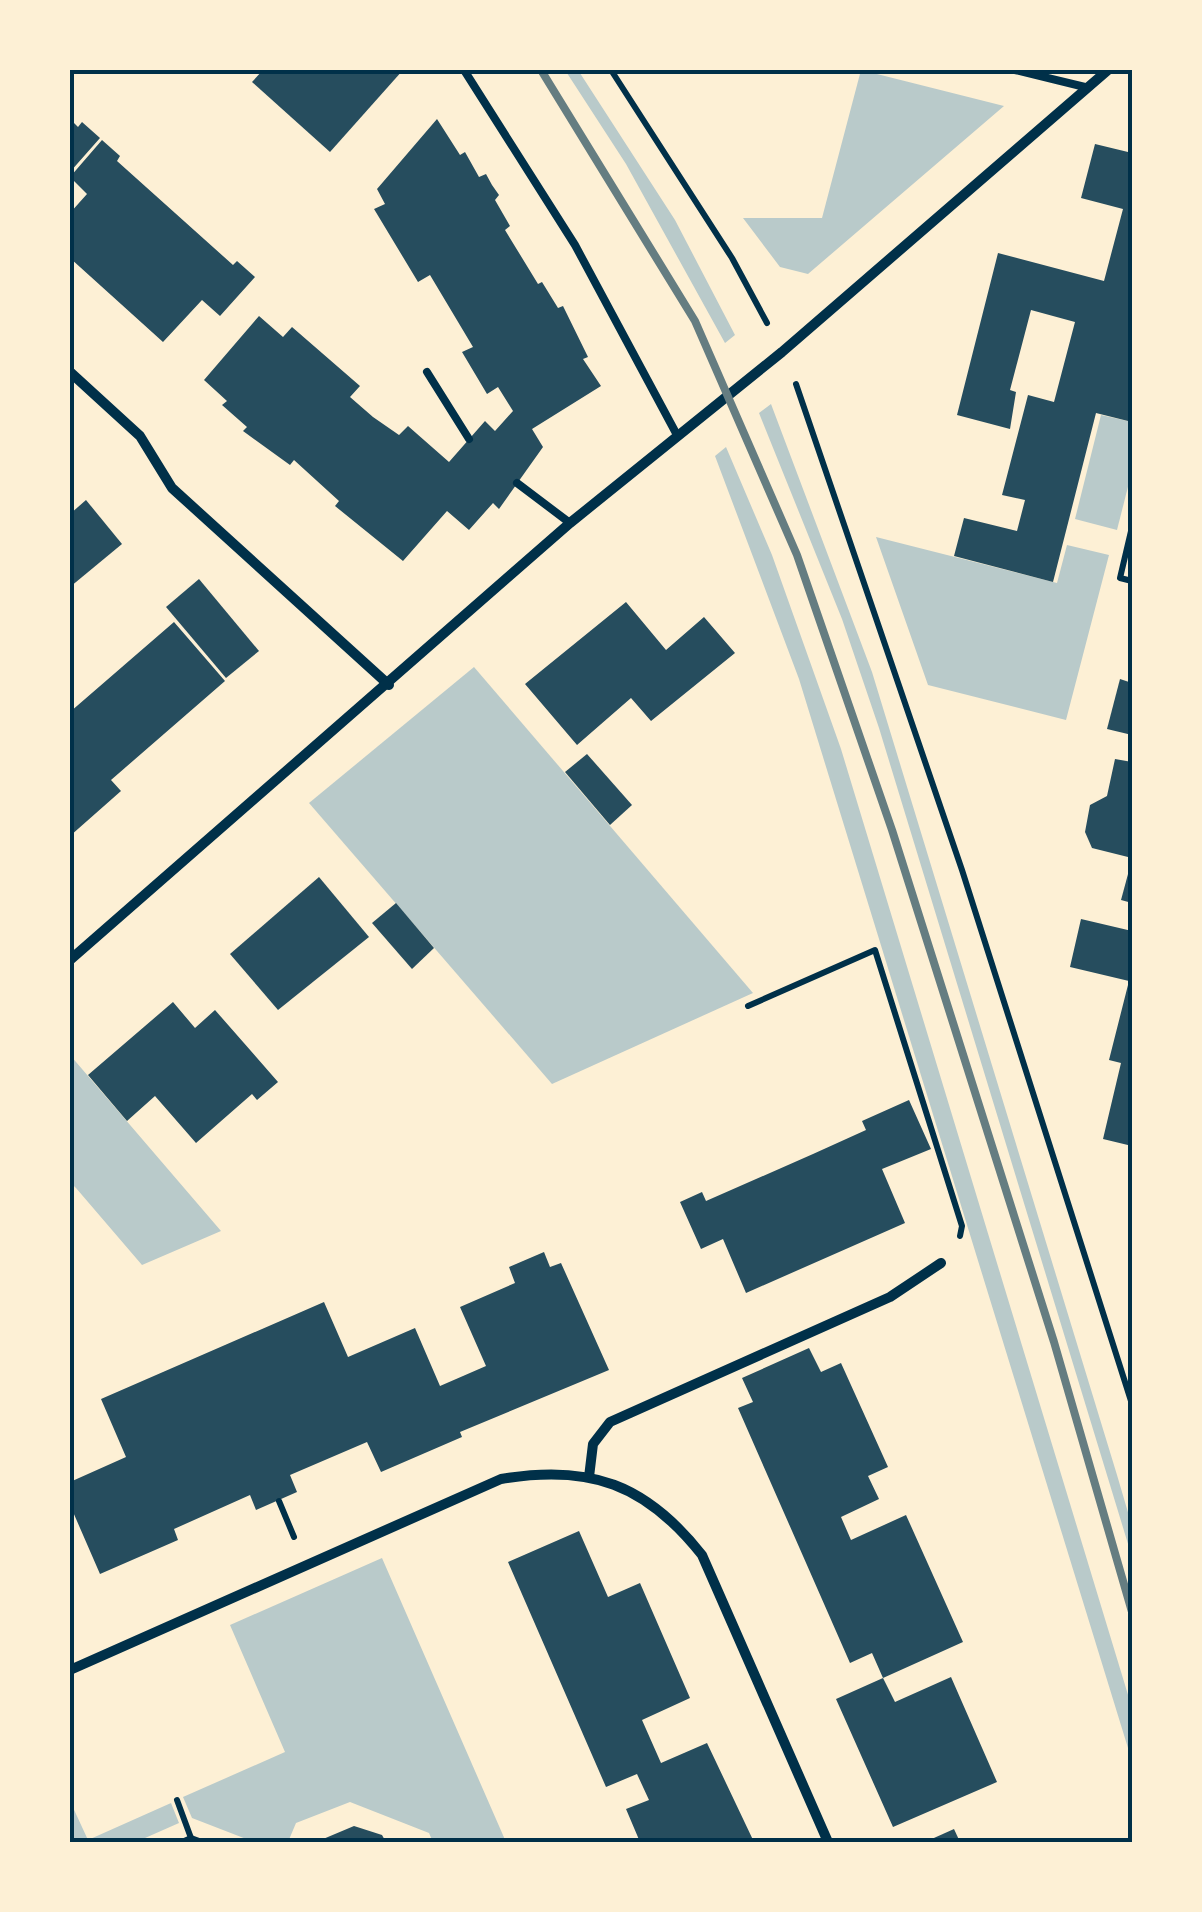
<svg xmlns="http://www.w3.org/2000/svg" width="1202" height="1912" font-family="'Golos Text',sans-serif">
  <style>
    .green { fill: #b9caca }
    .building { fill: #264d5e }
    .lines { fill: none; stroke-linecap: round; stroke-linejoin: round }
    .path { stroke: #003049; stroke-width: 6 }
    .service { stroke: #003049; stroke-width: 8 }
    .minor { stroke: #003049; stroke-width: 10 }
    .rail { stroke: #657d81; stroke-width: 8 }
    .neatline { fill: none; stroke: #003049; stroke-width: 4 }
  </style>
  <rect width="100%" height="100%" fill="#fdf0d5"/>
  <!-- green -->
  <g class="green">
    <path d="M 565,70 L 578,70 L 675,220 L 735,335 L 725,343 L 626,164 Z"/>
    <path d="M 861,70 L 1004,106 L 808,274 L 780,267 L 743,218 L 822,218 Z"/>
    <path d="M 771,404 L 872,672 L 1117,1475 L 1132,1526 L 1132,1557 L 879,728 L 842,619 L 759,413 Z"/>
    <path d="M 1101,415 L 1132,422 L 1132,471 L 1117,530 L 1075,519 Z"/>
    <path d="M 726,447 L 772,555 L 841,749 L 1132,1708 L 1132,1761 L 799,679 L 715,456 Z"/>
    <path d="M 876,537 L 1057,583 L 1067,545 L 1109,555 L 1066,720 L 928,685 Z"/>
    <path d="M 474,667 L 753,993 L 552,1084 L 309,803 Z"/>
    <path d="M 70,1055 L 221,1231 L 142,1265 L 76,1188 L 70,1182 Z"/>
    <path d="M 382,1558 L 506,1842 L 433,1842 L 429,1833 L 350,1802 L 296,1823 L 288,1842 L 254,1842 L 192,1818 L 183,1797 L 285,1752 L 230,1625 Z"/>
    <path d="M 70,1801 L 88,1840 L 171,1803 L 179,1823 L 136,1842 L 70,1842 Z"/>
  </g>
  <!-- building -->
  <g class="building">
    <path d="M 263,70 L 403,70 L 330,152 L 252,82 Z"/>
    <path d="M 70,119 L 78,127 L 82,122 L 100,138 L 70,172 Z"/>
    <path d="M 437,119 L 460,155 L 465,152 L 479,177 L 486,174 L 492,185 L 499,195 L 495,200 L 510,226 L 505,230 L 538,284 L 542,282 L 558,308 L 563,306 L 588,357 L 583,359 L 601,386 L 532,429 L 543,447 L 499,509 L 493,503 L 469,530 L 447,511 L 403,561 L 335,506 L 339,501 L 294,460 L 290,465 L 243,431 L 247,427 L 222,405 L 227,401 L 204,380 L 259,316 L 283,337 L 292,327 L 360,386 L 350,397 L 373,417 L 399,435 L 408,426 L 449,462 L 485,421 L 495,431 L 513,411 L 498,387 L 487,394 L 462,352 L 473,347 L 430,275 L 418,282 L 374,209 L 385,204 L 377,189 Z"/>
    <path d="M 102,140 L 120,156 L 117,161 L 233,265 L 237,261 L 255,277 L 220,316 L 202,300 L 163,342 L 70,258 L 70,213 L 87,194 L 70,177 Z"/>
    <path d="M 1132,142 L 1132,422 L 1096,413 L 1053,582 L 954,556 L 964,518 L 1017,531 L 1025,500 L 1002,495 L 1028,395 L 1054,402 L 1075,322 L 1031,310 L 1010,390 L 1016,392 L 1010,429 L 957,415 L 998,253 L 1104,281 L 1123,209 L 1081,198 L 1095,144 L 1128,152 Z"/>
    <path d="M 86,500 L 122,544 L 70,587 L 70,514 Z"/>
    <path d="M 199,579 L 259,651 L 226,678 L 166,607 Z"/>
    <path d="M 626,602 L 666,650 L 704,617 L 735,653 L 651,721 L 631,698 L 577,745 L 525,684 Z"/>
    <path d="M 174,622 L 225,681 L 111,780 L 121,791 L 70,836 L 70,712 Z"/>
    <path d="M 1120,679 L 1132,683 L 1132,735 L 1107,729 Z"/>
    <path d="M 587,754 L 632,805 L 610,825 L 565,772 Z"/>
    <path d="M 1115,759 L 1132,762 L 1132,858 L 1092,848 L 1085,832 L 1090,805 L 1107,796 Z"/>
    <path d="M 1131,863 L 1132,863 L 1132,903 L 1121,900 Z"/>
    <path d="M 319,877 L 369,937 L 278,1010 L 230,954 Z"/>
    <path d="M 396,903 L 434,948 L 412,969 L 372,923 Z"/>
    <path d="M 1081,919 L 1132,931 L 1132,1146 L 1103,1139 L 1121,1063 L 1109,1060 L 1129,981 L 1070,967 Z"/>
    <path d="M 173,1002 L 195,1028 L 215,1010 L 278,1082 L 257,1100 L 252,1094 L 196,1143 L 155,1096 L 127,1121 L 88,1075 Z"/>
    <path d="M 909,1100 L 931,1149 L 882,1169 L 905,1223 L 746,1293 L 723,1239 L 701,1249 L 680,1202 L 702,1192 L 706,1201 L 813,1154 L 866,1130 L 862,1121 Z"/>
    <path d="M 544,1252 L 550,1267 L 561,1263 L 609,1370 L 460,1432 L 462,1437 L 381,1472 L 367,1442 L 290,1475 L 297,1492 L 256,1510 L 250,1495 L 174,1529 L 178,1540 L 100,1574 L 70,1505 L 70,1482 L 126,1457 L 101,1399 L 324,1302 L 348,1357 L 415,1328 L 440,1386 L 486,1366 L 460,1307 L 515,1283 L 509,1267 Z"/>
    <path d="M 809,1348 L 821,1372 L 841,1363 L 888,1467 L 868,1476 L 879,1499 L 841,1517 L 851,1540 L 906,1515 L 963,1642 L 883,1678 L 872,1653 L 850,1663 L 738,1408 L 753,1402 L 742,1378 Z"/>
    <path d="M 579,1531 L 608,1597 L 640,1583 L 690,1698 L 642,1720 L 661,1763 L 707,1743 L 754,1842 L 640,1842 L 626,1809 L 649,1800 L 637,1774 L 606,1787 L 508,1562 Z"/>
    <path d="M 951,1677 L 997,1782 L 893,1827 L 836,1699 L 883,1678 L 895,1702 Z"/>
    <path d="M 354,1826 L 382,1835 L 386,1842 L 316,1842 Z"/>
    <path d="M 954,1829 L 960,1842 L 925,1842 Z"/>
  </g>
  <g class="lines">
    <!-- path -->
    <g class="path">
      <path d="M 611,70 L 732,258 L 767,323"/>
      <path d="M 796,384 L 962,870 L 1132,1404"/>
      <path d="M 1132,527 L 1120,578 L 1132,581"/>
      <path d="M 748,1006 L 875,950 L 962,1226 L 960,1236"/>
      <path d="M 279,1501 L 294,1537"/>
      <path d="M 177,1800 L 191,1838"/>
      <path d="M 182,1842 L 191,1838 L 202,1842"/>
    </g>
    <!-- service -->
    <g class="service">
      <path d="M 464,70 L 575,245 L 677,435"/>
      <path d="M 1015,70 L 1085,87"/>
      <path d="M 427,372 L 469,439"/>
      <path d="M 517,483 L 570,523"/>
    </g>
    <!-- minor -->
    <g class="minor">
      <path d="M 70,372 L 140,436 L 172,488 L 389,685"/>
      <path d="M 70,960 L 570,523 L 782,352 L 1108,70"/>
      <path d="M 589,1477 L 593,1444 L 610,1422 L 890,1297 L 941,1263"/>
      <path d="M 70,1670 L 501,1479 C 590,1464 646,1484 702,1555 L 828,1842"/>
    </g>
    <!-- rail -->
    <path class="rail" d="M 541,70 L 695,321 L 797,555 L 892,830 L 1054,1342 L 1132,1612"/>
  </g>
  <!-- border -->
  <rect width="1202" height="1912" fill="none" stroke="#fdf0d5" stroke-width="145"/>
  <rect x="72" y="72" width="1058" height="1768" class="neatline"/>
</svg>
